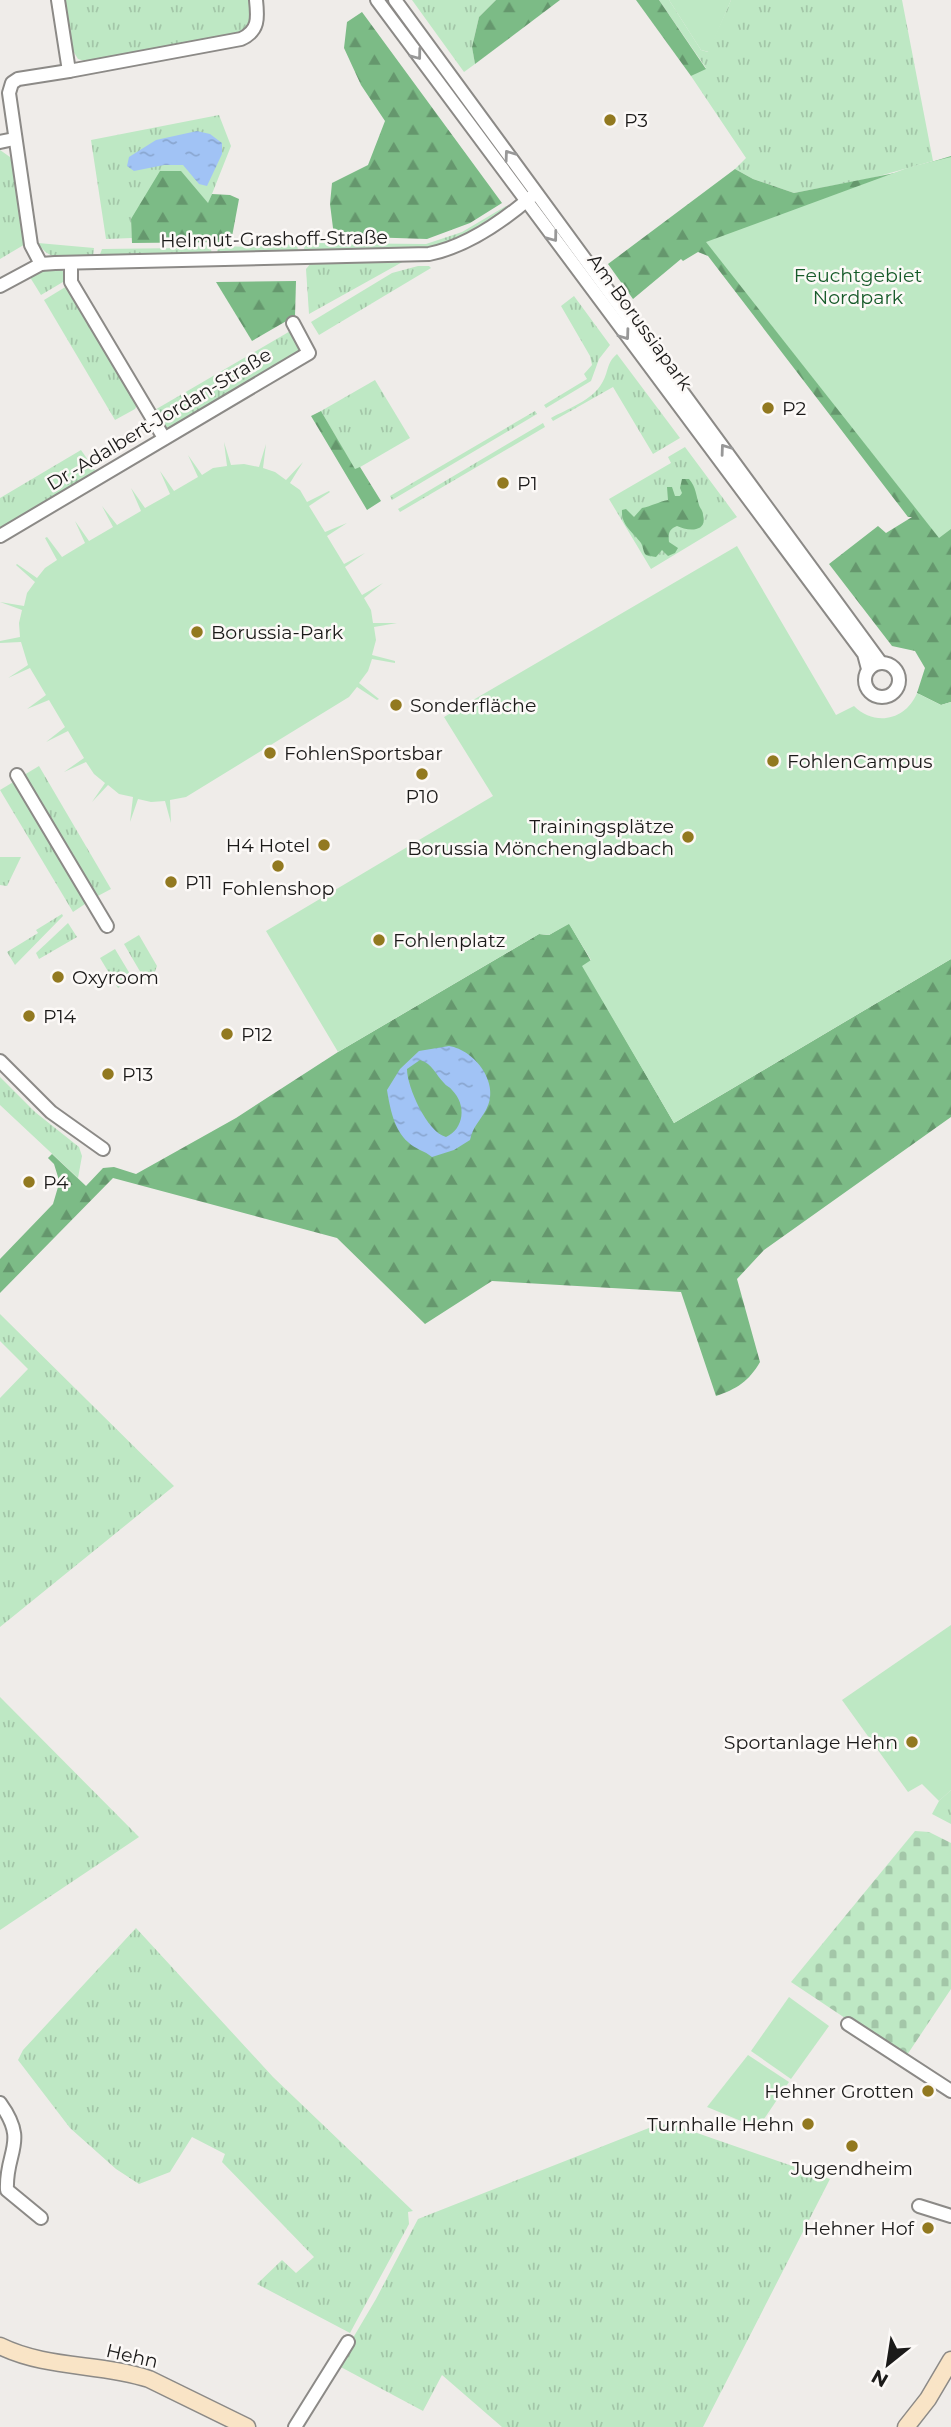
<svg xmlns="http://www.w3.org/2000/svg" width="951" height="2427" font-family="Montserrat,sans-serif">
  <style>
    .grass { fill: url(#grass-tufts) }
    .forest { fill: url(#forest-firs) }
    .cemetery { fill: url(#cemetery-stones) }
    .park { fill: #bee8c4 }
    .water { fill: url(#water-ripples); fill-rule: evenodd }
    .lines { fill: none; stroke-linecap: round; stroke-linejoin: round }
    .street-casing { stroke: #8c8a87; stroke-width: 16 }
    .secondary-casing { stroke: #8c8a87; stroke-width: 19 }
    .street { stroke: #fff; stroke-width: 12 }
    .secondary { stroke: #f9e4c6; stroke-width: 16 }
    .oneway { stroke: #989898 }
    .poi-dot { fill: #927920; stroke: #fcf9f7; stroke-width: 2.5 }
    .labels { text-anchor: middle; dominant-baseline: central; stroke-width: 5; stroke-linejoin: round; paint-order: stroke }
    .poi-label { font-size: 19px; fill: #1b1a19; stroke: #fcf9f7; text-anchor: start }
    .street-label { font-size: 19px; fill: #1b1a19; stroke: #fcf9f7 }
    .park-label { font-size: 19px; fill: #175b2a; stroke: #fcf9f7 }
  </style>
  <defs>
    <pattern id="grass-tufts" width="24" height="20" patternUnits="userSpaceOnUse" patternTransform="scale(1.75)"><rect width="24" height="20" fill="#bee8c4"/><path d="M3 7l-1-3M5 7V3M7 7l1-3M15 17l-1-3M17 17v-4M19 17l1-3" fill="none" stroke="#a3c6a8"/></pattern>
    <pattern id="forest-firs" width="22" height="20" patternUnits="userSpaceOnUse" patternTransform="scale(1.75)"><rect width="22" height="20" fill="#7cbb86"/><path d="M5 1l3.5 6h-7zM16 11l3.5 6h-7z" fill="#65976d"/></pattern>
    <pattern id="cemetery-stones" width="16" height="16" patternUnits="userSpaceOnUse" patternTransform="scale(1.75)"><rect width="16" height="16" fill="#bee8c4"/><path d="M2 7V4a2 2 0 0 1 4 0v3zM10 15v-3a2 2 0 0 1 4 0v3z" fill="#a3c6a8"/></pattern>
    <pattern id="water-ripples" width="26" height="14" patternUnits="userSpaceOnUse" patternTransform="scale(1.75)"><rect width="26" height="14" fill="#a1c3f5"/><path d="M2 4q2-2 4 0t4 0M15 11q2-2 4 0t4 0" fill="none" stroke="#8aa7d1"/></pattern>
  </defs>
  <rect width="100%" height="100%" fill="#efece9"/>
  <!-- grass -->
  <g class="grass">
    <path d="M 64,0 L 251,0 L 254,19 L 248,31 L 236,35 L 88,62 L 78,59 L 72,49 Z"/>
    <path d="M 412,0 L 496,0 L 479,17 L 472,47 L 475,64 L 464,72 Z"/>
    <path d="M 659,0 L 669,0 L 701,50 L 708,52 L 731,0 L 902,0 L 933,161 L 872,178 L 794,193 L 753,179 L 735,169 L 746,158 L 691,76 L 706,68 Z"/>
    <path d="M 219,115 L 231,146 L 208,204 L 181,172 L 131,219 L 132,238 L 106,239 L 91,140 Z"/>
    <path d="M 0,150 L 10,157 L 14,169 L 27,243 L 0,259 Z"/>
    <path d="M 506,206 L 508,208 L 455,240 L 433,248 L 304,252 L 303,251 L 306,244 L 317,243 L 426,244 L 462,232 Z"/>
    <path d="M 38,243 L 94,248 L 93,257 C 71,258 51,264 38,243 Z"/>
    <path d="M 296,244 L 299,252 L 218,254 L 217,251 L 220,246 L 252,247 Z"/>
    <path d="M 210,245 L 212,254 L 99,257 L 102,249 L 183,248 Z"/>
    <path d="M 406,260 L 309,314 L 306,269 L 311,263 Z"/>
    <path d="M 418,266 L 429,266 L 431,268 L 319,335 L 311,322 L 392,273 Z"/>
    <path d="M 48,268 L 62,270 L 68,279 L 41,295 L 28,274 Z"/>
    <path d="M 67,286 L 138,403 L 135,409 L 115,420 L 44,300 Z"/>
    <path d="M 574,296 L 610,345 L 599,359 L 591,381 L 546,408 L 544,405 L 587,379 L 584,374 L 592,365 L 590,356 L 561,306 Z"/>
    <path d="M 292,330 L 304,351 L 166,432 L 153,411 Z"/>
    <path d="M 617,354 L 680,438 L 653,454 L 613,387 L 553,421 L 551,418 C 567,409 593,400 602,383 C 609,372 606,363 617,354 Z"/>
    <path d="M 375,380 L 410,438 L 355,470 L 321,411 Z"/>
    <path d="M 535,411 L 537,414 L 392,500 L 390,496 Z"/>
    <path d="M 543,423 L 545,427 L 400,512 L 398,509 Z"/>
    <path d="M 685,447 L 737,517 L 651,569 L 609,499 L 671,463 L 668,457 Z"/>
    <path d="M 81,450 L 97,473 L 0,530 L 0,498 Z"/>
    <path d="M 39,766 L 111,889 L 96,897 L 24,775 Z"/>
    <path d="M 15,781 L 88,902 L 73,912 L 0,790 Z"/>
    <path d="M 0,857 L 21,857 L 7,886 L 0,885 Z"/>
    <path d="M 62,914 L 63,916 L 15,965 L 7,952 L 38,933 L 36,930 Z"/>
    <path d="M 68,923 L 77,937 L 39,959 L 36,953 Z"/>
    <path d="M 139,935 L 157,966 L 154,974 L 145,980 L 124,944 Z"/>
    <path d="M 115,949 L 133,979 L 118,988 L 100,958 Z"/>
    <path d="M 0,1077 L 35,1112 L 79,1147 L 82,1156 L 78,1178 L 0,1105 Z"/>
    <path d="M 0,1314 L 174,1486 L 0,1627 L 0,1398 L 28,1369 L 0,1341 Z"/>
    <path d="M 0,1697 L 139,1837 L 0,1930 Z"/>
    <path d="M 951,1790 L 951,1824 L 932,1814 L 939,1801 Z"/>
    <path d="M 136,1928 L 273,2077 L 413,2211 L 408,2212 L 409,2224 L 350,2333 L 257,2284 L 282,2260 L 296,2273 L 314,2257 L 222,2162 L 225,2154 L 192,2137 L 170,2172 L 139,2184 L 116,2169 L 70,2128 L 18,2060 L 23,2050 Z"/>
    <path d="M 659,2124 L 674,2125 L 830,2179 L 703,2427 L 502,2427 L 442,2375 L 423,2411 L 337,2365 L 376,2299 L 418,2219 Z"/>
  </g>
  <!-- forest -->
  <g class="forest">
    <path d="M 496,0 L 560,0 L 475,64 L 472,47 L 479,17 Z"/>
    <path d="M 636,0 L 659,0 L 706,69 L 691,76 Z"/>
    <path d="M 362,12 L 502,203 L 470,223 L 427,239 L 334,236 L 330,204 L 332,183 L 368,165 L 385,121 L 361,85 L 344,48 L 347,22 Z"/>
    <path d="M 951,156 L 951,702 L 941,705 L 917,693 L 925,668 L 915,651 L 892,646 L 829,564 L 878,526 L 886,533 L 912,517 L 908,517 L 708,256 L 698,252 L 683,261 L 681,259 L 633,299 L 608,264 L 735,169 L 753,179 L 794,193 L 895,173 Z"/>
    <path d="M 160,171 L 181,171 L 208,203 L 212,194 L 230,195 L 239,199 L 231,242 L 132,243 L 131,219 Z"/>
    <path d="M 296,281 L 295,316 L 252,341 L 216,282 Z"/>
    <path d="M 321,411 L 355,469 L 360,467 L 381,501 L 367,510 L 311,416 Z"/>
    <path d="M 682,479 L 689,479 C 696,487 696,495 699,505 C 700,508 703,511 703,515 C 708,533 687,531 677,526 C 669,529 668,534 669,542 L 678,548 L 675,553 L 668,556 L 662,550 L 656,557 C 652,556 648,557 645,554 C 643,551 643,546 641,543 C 633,532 621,526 622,510 L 626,509 L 634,517 L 642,508 C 652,506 658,502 668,500 L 667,487 L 672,487 L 675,496 L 680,496 L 682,493 L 680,488 Z"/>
    <path d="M 569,923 L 591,961 L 583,966 L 674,1123 L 951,959 L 951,1117 L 764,1250 L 737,1279 L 760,1362 C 749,1381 737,1389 716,1396 L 681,1292 L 492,1281 L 425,1324 L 337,1238 L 113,1178 L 0,1293 L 0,1259 L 53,1204 L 58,1187 L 58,1177 L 54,1164 L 48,1158 L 52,1154 L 86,1186 L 103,1168 L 114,1167 L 136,1174 L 236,1118 L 338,1052 L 539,934 L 549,935 Z"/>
  </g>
  <!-- cemetery -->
  <path class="cemetery" d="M 915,1831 L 929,1832 L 951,1843 L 951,1989 L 905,2058 L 791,1982 Z"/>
  <!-- park -->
  <g class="park">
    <path d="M 669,0 L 731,0 L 709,52 L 701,50 Z"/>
    <path d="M 951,157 L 951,529 L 939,538 L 706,242 L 910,167 Z"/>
    <path d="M 224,442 L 231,465 L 244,464 L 259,467 L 266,444 L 263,468 L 275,472 L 286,480 L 303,462 L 290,483 L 300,490 L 307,502 L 329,491 L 330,492 L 309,506 L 325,532 L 347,523 L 327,536 L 344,564 L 365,553 L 345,567 L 362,595 L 383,583 L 364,598 L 371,610 L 373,623 L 397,623 L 374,627 L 376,640 L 372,655 L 395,661 L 395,663 L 372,659 L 368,671 L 359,683 L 379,699 L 377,700 L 357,687 L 349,697 L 186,797 L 170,800 L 171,823 L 165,801 L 151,802 L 138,799 L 130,822 L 133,797 L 119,794 L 108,785 L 92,802 L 105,783 L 94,774 L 86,762 L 64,772 L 84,758 L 68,731 L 46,742 L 65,727 L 49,700 L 27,709 L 46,695 L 30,668 L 8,678 L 28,665 L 21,642 L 0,643 L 0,641 L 20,637 L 19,623 L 22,610 L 0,602 L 24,606 L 27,593 L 35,582 L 16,565 L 17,564 L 37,578 L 45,568 L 57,560 L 45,538 L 47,537 L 62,557 L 85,543 L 75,521 L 89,541 L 113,527 L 102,506 L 117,525 L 141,511 L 131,488 L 145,508 L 170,494 L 160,471 L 174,491 L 198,477 L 188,455 L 202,475 L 213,468 L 227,466 Z"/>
    <path d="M 737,546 L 836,715 L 854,706 C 875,727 906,720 917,693 L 941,705 L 951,702 L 951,959 L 674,1123 L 582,966 L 591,960 L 569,924 L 549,935 L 539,934 L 338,1052 L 266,931 L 493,796 L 444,717 Z"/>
    <path d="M 951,1625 L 951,1790 L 939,1801 L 922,1784 L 908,1792 L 842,1700 Z"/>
    <path d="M 789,1997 L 829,2026 L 791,2079 L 751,2051 Z"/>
    <path d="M 748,2055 L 789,2082 L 758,2128 L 707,2107 Z"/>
  </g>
  <!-- water -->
  <g class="water">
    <path d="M 197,131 L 210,134 L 222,143 L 222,154 L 207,186 L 199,184 L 183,165 L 164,165 L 134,171 L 127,166 L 129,157 L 156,140 Z"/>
    <path d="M 449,1046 C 475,1050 501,1084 486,1110 C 480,1121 473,1126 470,1140 L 454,1150 L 432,1157 C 425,1151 415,1149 408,1142 C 394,1130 390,1108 387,1090 L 400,1069 L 419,1051 ZM 420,1060 C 433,1064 435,1074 444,1083 C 446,1086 450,1087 452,1090 C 467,1105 464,1129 446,1137 C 427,1132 407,1087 407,1069 Z"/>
  </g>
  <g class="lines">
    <!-- street casing -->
    <g class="street-casing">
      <g id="street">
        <path d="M 58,0 L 69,71 L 241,39 C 259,31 258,18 256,0"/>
        <path d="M 377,0 L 864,654 L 868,669"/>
        <path d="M 395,0 L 881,663"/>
        <path d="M 0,142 L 14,139"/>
        <path d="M 71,263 L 71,282 L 164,438"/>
        <path d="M 41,264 L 31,245 L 9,93 L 12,83 L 18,79 L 69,71"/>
        <path d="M 0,286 L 41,264 L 55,263 L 429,254 C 465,247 503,221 531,197"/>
        <path d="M 0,536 L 309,353 L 293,323"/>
        <circle cx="882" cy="680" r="17"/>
        <path d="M 17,775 L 107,926"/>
        <path d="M 0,1061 L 51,1112 L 103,1149"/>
        <path d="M 848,2024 L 951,2091"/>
        <path d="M 0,2103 C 29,2143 5,2151 7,2190 L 41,2218"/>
        <path d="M 919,2206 L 951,2216"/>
        <path d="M 295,2427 L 348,2342"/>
      </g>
    </g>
    <!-- secondary casing -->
    <g class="secondary-casing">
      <g id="secondary">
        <path d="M 0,2346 C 47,2369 100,2363 149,2379 L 247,2427"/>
        <path d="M 906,2427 L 928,2399 L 951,2360"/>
      </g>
    </g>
    <!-- street -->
    <use href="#street" class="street"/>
    <!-- secondary -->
    <use href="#secondary" class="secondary"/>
  </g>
  <!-- one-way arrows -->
  <defs><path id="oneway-chevron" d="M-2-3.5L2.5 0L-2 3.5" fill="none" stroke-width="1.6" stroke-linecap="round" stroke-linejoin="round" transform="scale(1.75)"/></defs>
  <g class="oneway">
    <use href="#oneway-chevron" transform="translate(417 55) rotate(53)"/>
    <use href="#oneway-chevron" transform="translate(509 155) rotate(-126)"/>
    <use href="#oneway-chevron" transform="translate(553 237) rotate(53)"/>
    <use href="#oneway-chevron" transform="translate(625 335) rotate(54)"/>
    <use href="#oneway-chevron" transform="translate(725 449) rotate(-126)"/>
  </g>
  <!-- markers -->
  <g class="poi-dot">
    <circle cx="610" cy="120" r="7"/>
    <circle cx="768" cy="408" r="7"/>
    <circle cx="503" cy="483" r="7"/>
    <circle cx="197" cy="632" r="7"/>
    <circle cx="396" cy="705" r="7"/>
    <circle cx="270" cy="753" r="7"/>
    <circle cx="773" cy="761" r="7"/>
    <circle cx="422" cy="774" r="7"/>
    <circle cx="688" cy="837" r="7"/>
    <circle cx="324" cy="845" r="7"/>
    <circle cx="278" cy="866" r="7"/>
    <circle cx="171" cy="882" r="7"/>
    <circle cx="379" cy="940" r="7"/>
    <circle cx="58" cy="977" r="7"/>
    <circle cx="29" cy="1016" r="7"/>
    <circle cx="227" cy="1034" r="7"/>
    <circle cx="108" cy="1074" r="7"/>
    <circle cx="29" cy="1182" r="7"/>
    <circle cx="912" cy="1742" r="7"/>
    <circle cx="928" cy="2091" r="7"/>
    <circle cx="808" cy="2124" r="7"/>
    <circle cx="852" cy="2146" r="7"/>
    <circle cx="928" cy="2228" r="7"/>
  </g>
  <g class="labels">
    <!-- poi labels -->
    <g class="poi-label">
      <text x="624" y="120">P3</text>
      <text x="782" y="408">P2</text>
      <text x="517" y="483">P1</text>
      <text x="211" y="632">Borussia-Park</text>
      <text x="410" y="705">Sonderfläche</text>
      <text x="284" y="753">FohlenSportsbar</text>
      <text x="787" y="761">FohlenCampus</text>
      <text x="422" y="796" text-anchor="middle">P10</text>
      <text x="674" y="826" text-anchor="end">Trainingsplätze<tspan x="674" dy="22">Borussia Mönchengladbach</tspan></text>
      <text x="310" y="845" text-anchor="end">H4 Hotel</text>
      <text x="185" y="882">P11</text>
      <text x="278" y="888" text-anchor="middle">Fohlenshop</text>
      <text x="393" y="940">Fohlenplatz</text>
      <text x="72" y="977">Oxyroom</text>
      <text x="43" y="1016">P14</text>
      <text x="241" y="1034">P12</text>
      <text x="122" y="1074">P13</text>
      <text x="43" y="1182">P4</text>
      <text x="898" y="1742" text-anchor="end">Sportanlage Hehn</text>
      <text x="914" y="2091" text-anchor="end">Hehner Grotten</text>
      <text x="794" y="2124" text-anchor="end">Turnhalle Hehn</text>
      <text x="852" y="2168" text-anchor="middle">Jugendheim</text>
      <text x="914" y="2228" text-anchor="end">Hehner Hof</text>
    </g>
    <!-- street labels -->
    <g class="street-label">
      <text transform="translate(274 239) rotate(-1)">Helmut-Grashoff-Straße</text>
      <text transform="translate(640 322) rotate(54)">Am Borussiapark</text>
      <text transform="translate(159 419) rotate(-31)">Dr.-Adalbert-Jordan-Straße</text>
      <text transform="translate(132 2356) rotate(13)">Hehn</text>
    </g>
    <!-- park labels -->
    <g class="park-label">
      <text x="858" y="275">Feuchtgebiet<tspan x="858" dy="22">Nordpark</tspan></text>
    </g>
  </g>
  <!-- north arrow -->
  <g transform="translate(888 2364) rotate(210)" stroke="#fcf9f7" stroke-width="5" paint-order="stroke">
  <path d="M0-5L12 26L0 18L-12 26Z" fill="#1b1a19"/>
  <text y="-10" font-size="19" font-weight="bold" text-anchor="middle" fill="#1b1a19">N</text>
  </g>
</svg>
